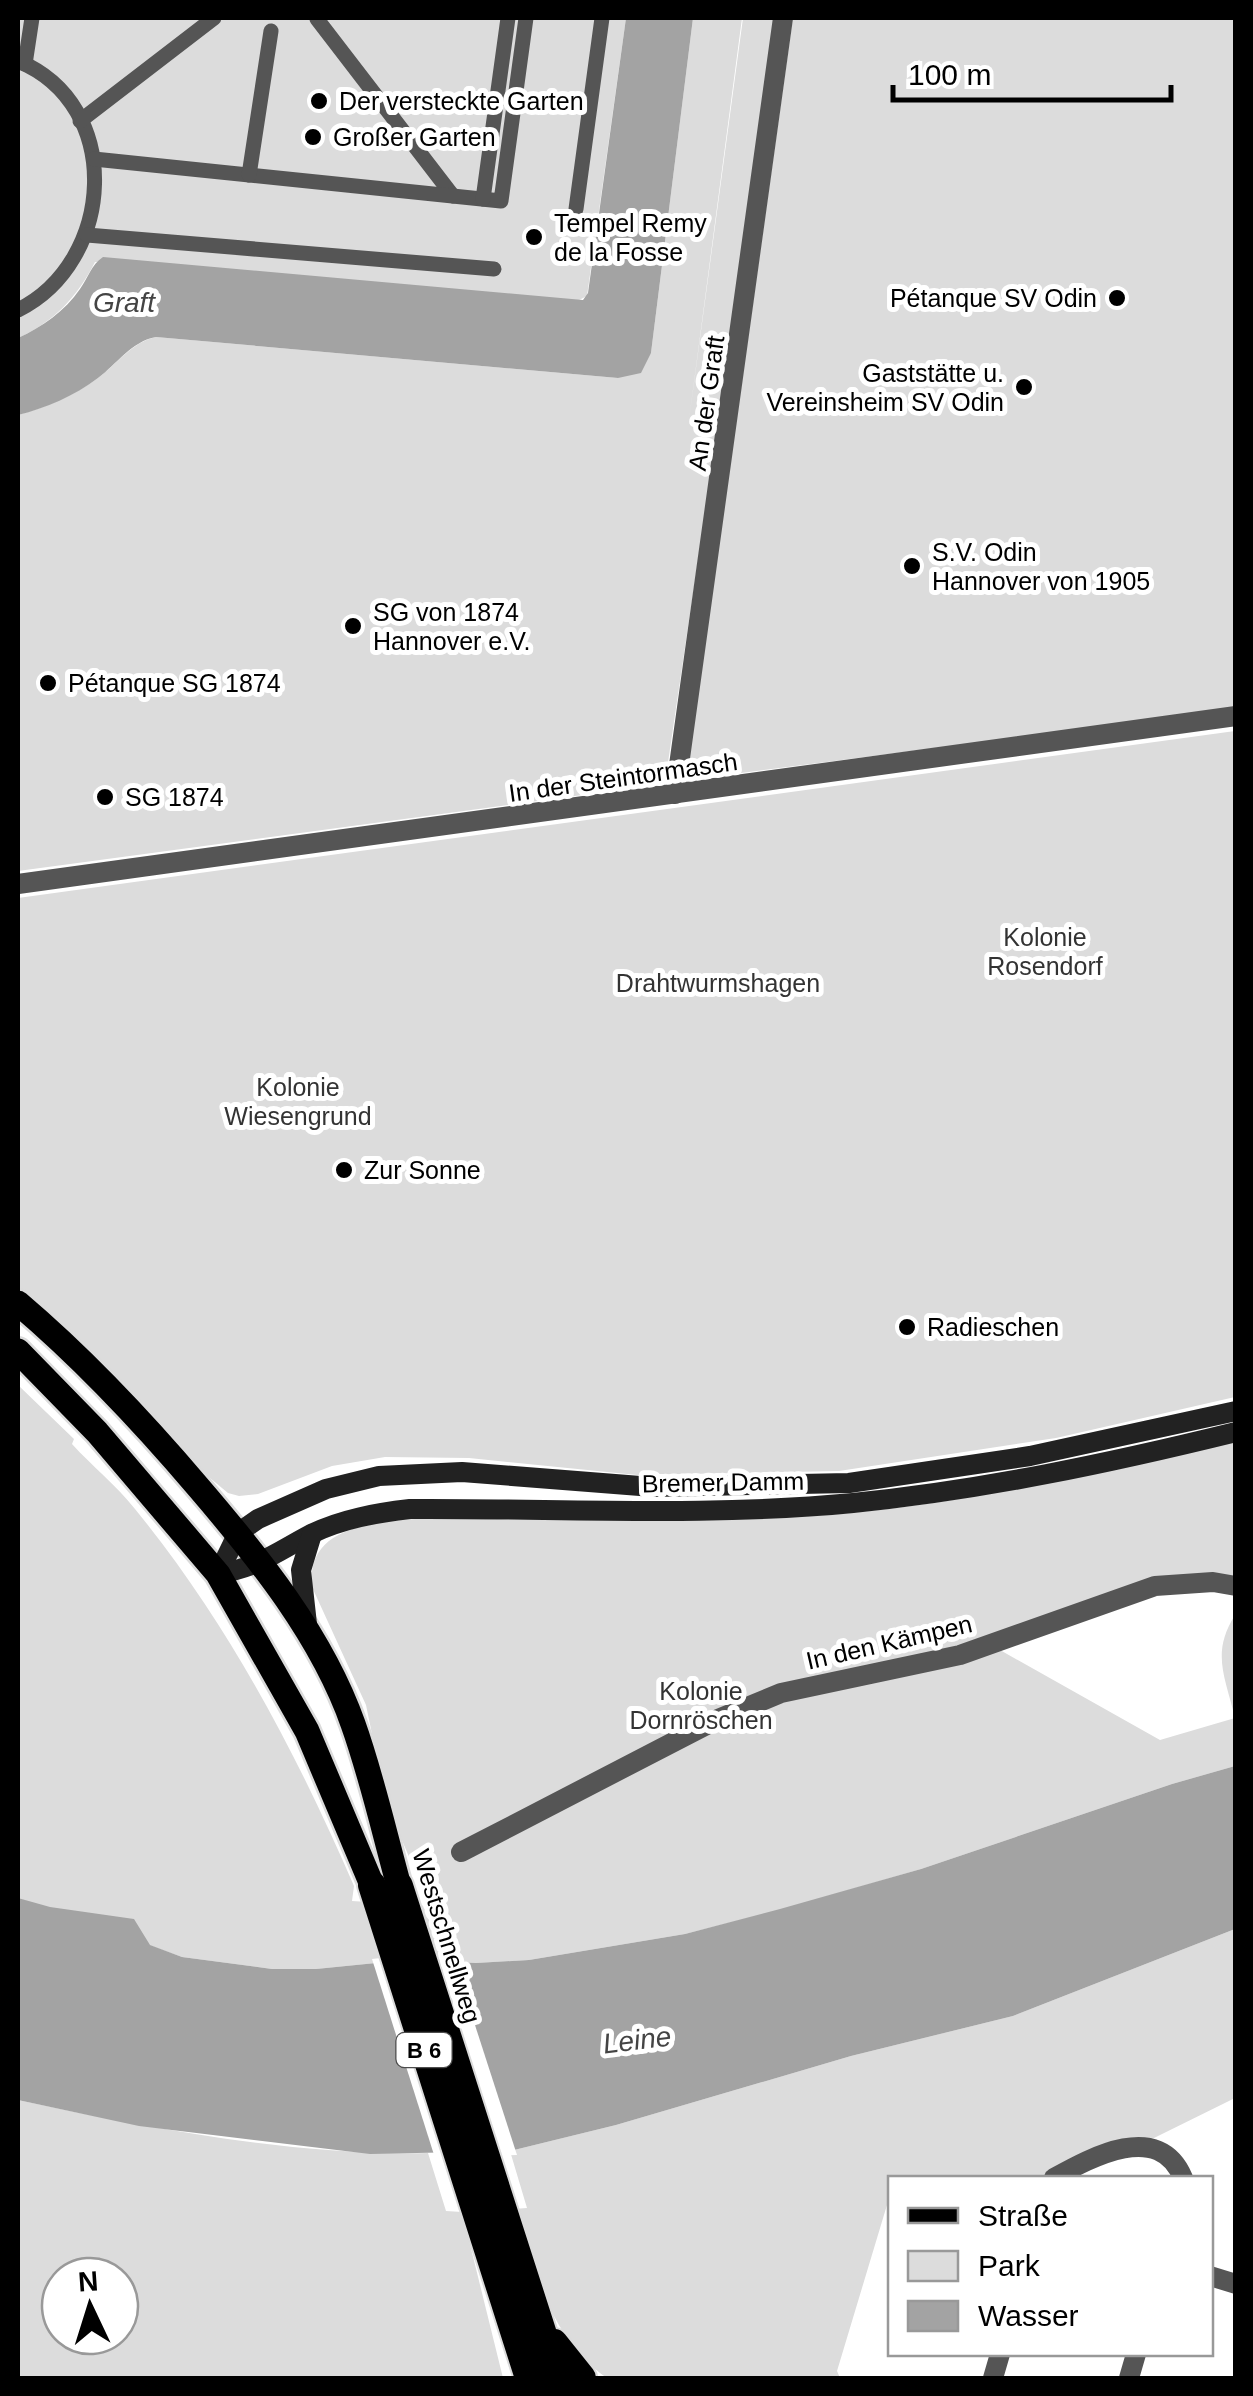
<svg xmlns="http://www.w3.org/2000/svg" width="1253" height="2396" font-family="Helvetica,sans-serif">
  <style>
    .green { fill: #dcdcdc; fill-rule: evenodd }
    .water { fill: #a3a3a3 }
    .pier { fill: #fff }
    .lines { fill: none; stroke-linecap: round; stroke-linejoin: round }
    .primary-casing { stroke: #dbdbdb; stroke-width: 30 }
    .trunk-casing { stroke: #dbdbdb; stroke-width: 32 }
    .pedestrian { stroke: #555; stroke-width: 15 }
    .minor { stroke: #555; stroke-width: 20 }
    .secondary { stroke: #222; stroke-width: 20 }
    .primary { stroke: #000; stroke-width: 25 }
    .trunk { stroke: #000; stroke-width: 28 }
    .poi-dot { fill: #000; stroke: #fff; stroke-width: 4 }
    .labels { text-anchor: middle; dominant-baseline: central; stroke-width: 10; stroke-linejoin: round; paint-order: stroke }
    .shield { fill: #fff; stroke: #4c4c4c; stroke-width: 2.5 }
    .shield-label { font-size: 22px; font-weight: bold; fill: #000 }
    .poi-label { font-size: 25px; fill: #000; stroke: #fff; text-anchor: start }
    .street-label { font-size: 25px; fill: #000; stroke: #fff }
    .park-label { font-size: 25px; fill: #333; stroke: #fff }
    .water-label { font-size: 28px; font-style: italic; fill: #444; stroke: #fff }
  </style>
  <rect width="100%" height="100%" fill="#fff"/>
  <!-- green -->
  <g class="green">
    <path d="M 18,18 L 626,18 L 587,296 L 577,301 L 95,262 C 77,297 54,322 18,338 Z"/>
    <path d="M 693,18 L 742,18 L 689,420 L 743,18 L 778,18 L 666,776 L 657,785 L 18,871 L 18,415 C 46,407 73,396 98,378 C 117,364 132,342 156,337 L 618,378 L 651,353 Z"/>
    <path d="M 793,18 L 1235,18 L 1235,709 L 703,778 L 689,758 Z"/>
    <path d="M 1235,731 L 1235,1397 L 1056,1438 L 839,1471 L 637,1475 L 469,1458 L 385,1457 L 332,1466 L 258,1494 L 239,1496 L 228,1493 L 192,1463 L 109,1370 L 18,1287 L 18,898 Z"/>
    <path d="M 18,1385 L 74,1439 L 72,1444 C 92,1466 116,1485 135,1509 C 228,1623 296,1752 354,1886 L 352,1901 L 430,1906 L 398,1831 L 392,1831 L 366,1705 L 312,1587 C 308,1547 334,1532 371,1524 C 422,1514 478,1520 530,1520 C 628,1520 727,1521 826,1515 C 964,1505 1100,1472 1235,1442 L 1235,1579 L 1201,1574 L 1000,1650 L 1160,1740 L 1235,1718 C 1225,1676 1211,1653 1235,1615 L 1235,1766 L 1172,1784 L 921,1869 L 780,1910 L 685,1934 L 529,1960 L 476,1963 L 406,1960 L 316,1969 L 272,1969 L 182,1957 L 18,1898 Z"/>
    <path d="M 1235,1929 L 1235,2098 L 1154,2138 L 1117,2142 L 1042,2178 L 890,2178 L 890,2195 L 837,2371 L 840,2378 L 607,2378 C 552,2341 534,2270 513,2209 L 527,2208 L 510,2151 L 616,2125 L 851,2056 L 1013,2016 Z"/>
    <path d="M 18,2100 C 148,2128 294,2156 428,2153 L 446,2211 L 462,2212 L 503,2378 L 18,2378 ZM 60,2276 L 120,2276 L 120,2336 L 60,2336 Z"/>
  </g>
  <!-- water -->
  <g class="water">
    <path d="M 626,18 L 693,18 L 651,353 L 641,373 L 618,378 L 156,337 C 132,341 117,364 98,378 C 74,396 46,408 18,415 L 18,338 C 42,327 65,311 80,289 C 88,278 91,265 103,257 L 583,300 L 588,293 Z"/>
    <path d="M 1235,1766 L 1235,1929 L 1013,2016 L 851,2056 L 616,2125 L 510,2151 L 370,2154 L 139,2126 L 18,2100 L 18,1898 L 50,1907 L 134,1919 L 150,1945 L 182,1957 L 272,1969 L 316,1969 L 406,1960 L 476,1963 L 529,1960 L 685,1934 L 780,1909 L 921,1869 L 1172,1784 Z"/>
  </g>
  <!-- pier -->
  <path class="pier" d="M 407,1955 L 453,1957 L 517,2155 L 435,2158 L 372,1959 Z"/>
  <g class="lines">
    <!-- primary casing -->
    <g class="primary-casing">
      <g id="primary">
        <path d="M 18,1303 C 84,1359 143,1422 199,1488 C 259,1558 322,1636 353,1724 C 372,1777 384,1832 399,1886"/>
        <path d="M 18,1351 L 97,1432 L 218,1574 L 307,1731 L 372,1885"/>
      </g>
    </g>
    <!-- trunk casing -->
    <g class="trunk-casing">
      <g id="trunk">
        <path d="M 372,1885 L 529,2378"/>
        <path d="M 399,1886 L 557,2378"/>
        <path d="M 554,2343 L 582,2378"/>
      </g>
    </g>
    <!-- pedestrian -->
    <g class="pedestrian">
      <path d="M 317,19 L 453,196"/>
      <path d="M 18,61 C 125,105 115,262 18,310"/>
      <path d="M 25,64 L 32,18"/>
      <path d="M 80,121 L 214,18"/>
      <path d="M 94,159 L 501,201 L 526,18"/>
      <path d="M 249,175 L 271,31"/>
      <path d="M 483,199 L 508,18"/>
      <path d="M 576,209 L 602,18"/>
      <path d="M 87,235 L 494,269"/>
    </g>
    <!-- minor -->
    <g class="minor">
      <path d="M 675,794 L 783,18"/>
      <path d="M 18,884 L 1236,716"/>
      <path d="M 461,1852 L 718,1719 L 781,1693 L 960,1655 L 1155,1586 L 1213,1582 L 1236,1586"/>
      <path d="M 1054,2178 C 1092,2157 1159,2120 1183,2178"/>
      <path d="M 1210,2276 L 1236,2284"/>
      <path d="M 993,2378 L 1000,2354"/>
      <path d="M 1129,2378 L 1136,2354"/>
    </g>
    <!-- secondary -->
    <g class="secondary">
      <path d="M 218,1574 L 238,1533 L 258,1519 L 326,1489 L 379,1476 L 462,1472 L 653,1487 L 849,1483 L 1030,1456 L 1236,1411"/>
      <path d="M 218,1574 C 259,1567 275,1553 311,1534 C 342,1519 376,1513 410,1509 C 557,1508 707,1517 853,1503 C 982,1490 1110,1463 1236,1432"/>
      <path d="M 307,1624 L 301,1570 L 312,1534"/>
    </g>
    <!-- primary -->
    <use href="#primary" class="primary"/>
    <!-- trunk -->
    <use href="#trunk" class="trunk"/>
  </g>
  <!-- markers -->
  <g class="poi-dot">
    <circle cx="319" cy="101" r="10"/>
    <circle cx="313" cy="137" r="10"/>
    <circle cx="534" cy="237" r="10"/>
    <circle cx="1117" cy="298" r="10"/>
    <circle cx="1024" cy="387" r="10"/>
    <circle cx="912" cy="566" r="10"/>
    <circle cx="353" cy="626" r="10"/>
    <circle cx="48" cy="683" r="10"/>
    <circle cx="105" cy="797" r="10"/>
    <circle cx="344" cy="1170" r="10"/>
    <circle cx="907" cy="1327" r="10"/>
  </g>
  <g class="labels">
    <!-- shield labels -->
    <rect class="shield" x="396.5" y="2033" width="55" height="34" rx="8"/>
    <g class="shield-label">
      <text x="424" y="2050">B 6</text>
    </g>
    <!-- poi labels -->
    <g class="poi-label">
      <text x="339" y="101">Der versteckte Garten</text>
      <text x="333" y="137">Großer Garten</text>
      <text x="554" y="223">Tempel Remy<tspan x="554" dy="29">de la Fosse</tspan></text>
      <text x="1097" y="298" text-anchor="end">Pétanque SV Odin</text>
      <text x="1004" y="373" text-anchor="end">Gaststätte u.<tspan x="1004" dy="29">Vereinsheim SV Odin</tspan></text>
      <text x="932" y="552">S.V. Odin<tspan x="932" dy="29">Hannover von 1905</tspan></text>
      <text x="373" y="612">SG von 1874<tspan x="373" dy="29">Hannover e.V.</tspan></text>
      <text x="68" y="683">Pétanque SG 1874</text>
      <text x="125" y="797">SG 1874</text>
      <text x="364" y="1170">Zur Sonne</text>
      <text x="927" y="1327">Radieschen</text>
    </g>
    <!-- street labels -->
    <g class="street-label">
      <text transform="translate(706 403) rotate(-82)">An der Graft</text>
      <text transform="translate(623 777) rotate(-8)">In der Steintormasch</text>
      <text transform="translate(723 1482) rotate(-1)">Bremer Damm</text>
      <text transform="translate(889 1642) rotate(-13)">In den Kämpen</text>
      <text transform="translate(447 1936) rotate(73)">Westschnellweg</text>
    </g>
    <!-- park labels -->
    <g class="park-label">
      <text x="1045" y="937">Kolonie<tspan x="1045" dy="29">Rosendorf</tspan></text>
      <text x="718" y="983">Drahtwurmshagen</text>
      <text x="298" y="1087">Kolonie<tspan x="298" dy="29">Wiesengrund</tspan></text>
      <text x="701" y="1691">Kolonie<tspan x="701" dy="29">Dornröschen</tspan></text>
    </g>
    <!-- water labels -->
    <g class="water-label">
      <text x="124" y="302">Graft</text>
      <text transform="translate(637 2040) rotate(-7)">Leine</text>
    </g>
  </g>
  <!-- border -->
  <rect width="1253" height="2396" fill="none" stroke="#000000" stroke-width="40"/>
  <!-- legend -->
  <rect x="888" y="2176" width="325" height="180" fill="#ffffff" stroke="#999999" stroke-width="2.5"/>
  <rect x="908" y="2208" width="50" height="15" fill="#000000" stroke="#999999" stroke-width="2.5"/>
  <text x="978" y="2226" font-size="30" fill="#000000">Straße</text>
  <rect x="908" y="2251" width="50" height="30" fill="#dcdcdc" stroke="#999999" stroke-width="2.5"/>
  <text x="978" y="2276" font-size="30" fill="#000000">Park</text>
  <rect x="908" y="2301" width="50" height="30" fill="#a3a3a3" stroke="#999999" stroke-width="2.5"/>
  <text x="978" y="2326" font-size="30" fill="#000000">Wasser</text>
  <!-- north arrow -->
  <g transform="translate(90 2306) rotate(356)"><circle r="48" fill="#ffffff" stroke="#999999" stroke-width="2.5"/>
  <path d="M0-8L18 38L0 25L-18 38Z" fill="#000000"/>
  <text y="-15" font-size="28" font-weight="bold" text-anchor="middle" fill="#000000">N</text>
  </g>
  <!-- scale -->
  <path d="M893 85v15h278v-15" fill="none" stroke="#000000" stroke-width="5"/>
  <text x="908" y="85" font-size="30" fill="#000000" stroke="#ffffff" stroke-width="8" paint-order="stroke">100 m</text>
</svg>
